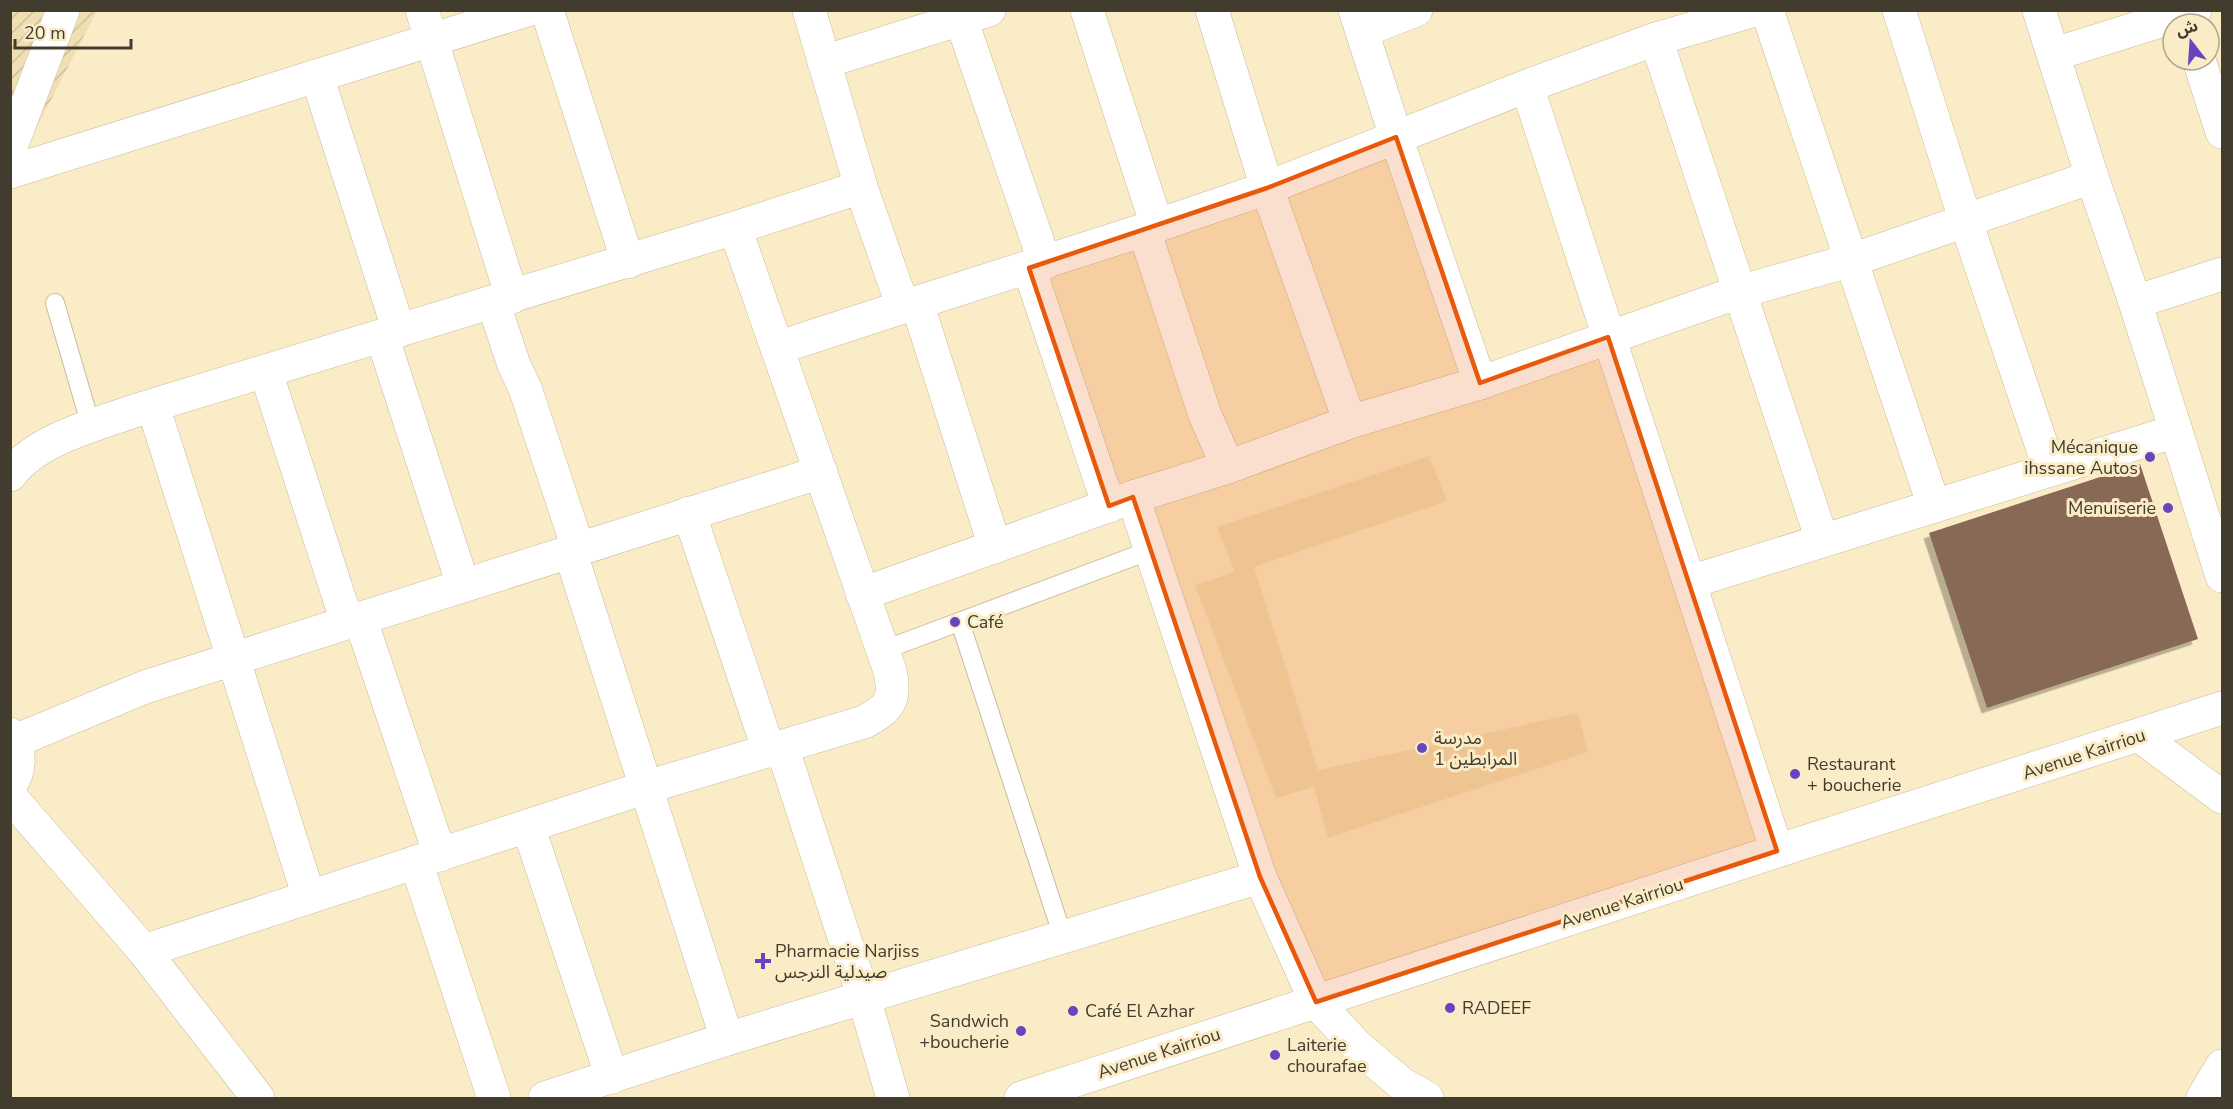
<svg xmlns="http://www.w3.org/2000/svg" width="2233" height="1109" font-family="'Nunito Sans','Noto Sans Arabic',sans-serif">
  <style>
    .built { fill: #f1dfb4 }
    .industrial { fill: url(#industrial-furrows) }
    .building { fill: #876954; filter: url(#shadow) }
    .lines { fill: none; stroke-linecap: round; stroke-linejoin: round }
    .lane-casing { stroke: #cabb98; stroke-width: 20 }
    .street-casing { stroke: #cabb98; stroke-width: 34 }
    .secondary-casing { stroke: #cabb98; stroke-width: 34 }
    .lane { stroke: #fff; stroke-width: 18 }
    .street { stroke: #fff; stroke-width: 33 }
    .secondary { stroke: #fff; stroke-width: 33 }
    .marked { fill: #e8590c; fill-opacity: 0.2; stroke: #e8590c; stroke-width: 4.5; stroke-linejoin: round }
    .poi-dot { fill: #6745be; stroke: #fbecc8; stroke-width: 2 }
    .labels { text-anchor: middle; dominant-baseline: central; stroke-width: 6; stroke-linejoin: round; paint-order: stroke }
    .poi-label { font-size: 18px; fill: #423c2e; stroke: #fbecc8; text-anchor: start }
    .street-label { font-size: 18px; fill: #423c2e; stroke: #fbecc8 }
  </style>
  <defs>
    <pattern id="industrial-furrows" width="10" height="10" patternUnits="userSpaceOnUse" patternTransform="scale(1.5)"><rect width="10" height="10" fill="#f1dfb4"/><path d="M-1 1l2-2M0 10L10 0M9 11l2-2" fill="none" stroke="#d0c09b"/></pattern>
    <filter id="shadow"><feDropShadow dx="-5.5" dy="5.5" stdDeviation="0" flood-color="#0004"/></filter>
  </defs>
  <rect width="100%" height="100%" fill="#fbecc8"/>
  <!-- built -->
  <path class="built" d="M 1429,456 L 1447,501 L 1254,567 L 1318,770 L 1578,713 L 1588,752 L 1328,838 L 1314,787 L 1276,798 L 1195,585 L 1235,572 L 1217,527 Z"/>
  <!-- industrial -->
  <path class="industrial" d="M 11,11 L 97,11 L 11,177 Z"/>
  <!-- building -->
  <path class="building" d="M 2140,464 L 2198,639 L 1987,708 L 1929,533 Z"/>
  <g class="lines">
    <!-- lane casing -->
    <g class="lane-casing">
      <g id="lane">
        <path d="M 55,303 L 91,426"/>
        <path d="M 960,622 L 1063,937"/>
        <path d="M 884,650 L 1151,550"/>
      </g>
    </g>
    <!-- street casing -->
    <g class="street-casing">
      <g id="street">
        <path d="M 422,10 L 512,297"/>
        <path d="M 547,10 L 628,262"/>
        <path d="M 809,10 L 861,187 L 903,307 L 777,348 L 735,228 L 861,187"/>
        <path d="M 1087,10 L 1157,226"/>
        <path d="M 1212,10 L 1267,188 L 1350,422"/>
        <path d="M 1355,10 L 1396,137 L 1480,383"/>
        <path d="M 1767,10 L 1934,506"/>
        <path d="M 1899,10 L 1965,219 L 2050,470"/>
        <path d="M 2039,10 L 2092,177 L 2135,302 L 2222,576"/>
        <path d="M 961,19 L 1045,263"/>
        <path d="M 1362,31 L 1416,10"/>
        <path d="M 1656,39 L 1822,540"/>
        <path d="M 2055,54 L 2195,10"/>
        <path d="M 2199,60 L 2222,132"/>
        <path d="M 824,62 L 989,10"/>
        <path d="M 317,76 L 399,331"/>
        <path d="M 1527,86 L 1777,851"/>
        <path d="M 10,172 L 527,10"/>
        <path d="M 1144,230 L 1205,415 L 1228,467"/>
        <path d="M 1029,268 L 1109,506"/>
        <path d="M 493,302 L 514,365 L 525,388 L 578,548"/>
        <path d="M 2135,302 L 2222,274"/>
        <path d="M 917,303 L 995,547"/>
        <path d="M 903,307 L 1144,230 L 1267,188 L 1527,86 L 1656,39 L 1755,10"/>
        <path d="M 382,336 L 463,585"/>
        <path d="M 266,372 L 347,622"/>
        <path d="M 153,406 L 309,897"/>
        <path d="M 10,475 C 37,439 93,426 134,411 L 735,228"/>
        <path d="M 1133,497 L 1260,877 L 1316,1002 L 1358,1047 L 1402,1084 L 1427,1098"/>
        <path d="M 689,513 L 769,751"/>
        <path d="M 570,551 L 727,1039"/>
        <path d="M 1690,582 L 2176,431"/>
        <path d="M 862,594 L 1133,497 L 1228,467 L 1350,422 L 1480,383 L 1739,292 L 1852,260 L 2092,177"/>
        <path d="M 360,618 L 440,855"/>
        <path d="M 10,734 C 21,750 21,770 10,786"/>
        <path d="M 2140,736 L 2222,797"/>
        <path d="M 15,741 L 145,687 L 821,472"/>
        <path d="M 782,747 L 864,998 L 893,1098"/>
        <path d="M 10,796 L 144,951 L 258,1098"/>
        <path d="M 528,826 L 612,1077"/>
        <path d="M 416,862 L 494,1098"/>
        <path d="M 144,951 L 647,787 L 864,722 C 890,708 896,701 890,671 L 777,348"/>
        <path d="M 545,1098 L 727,1039 L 1260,877"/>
        <path d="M 1021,1098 L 1777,851 L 2222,708"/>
        <path d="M 2203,1098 L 2222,1066"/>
      </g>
    </g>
    <!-- secondary casing -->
    <g class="secondary-casing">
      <path id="secondary" d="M 10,149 L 63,10"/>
    </g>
    <!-- lane -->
    <use href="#lane" class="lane"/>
    <!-- street -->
    <use href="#street" class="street"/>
    <!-- secondary -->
    <use href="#secondary" class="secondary"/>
  </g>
  <!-- marked area -->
  <path class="marked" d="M 1396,137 L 1480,383 L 1608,337 L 1777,851 L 1316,1002 L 1260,877 L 1133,497 L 1109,506 L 1029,268 L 1267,188 Z"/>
  <!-- markers -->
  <g class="poi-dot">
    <circle cx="2150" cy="457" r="6"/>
    <circle cx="2168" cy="508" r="6"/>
    <circle cx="955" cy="622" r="6"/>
    <circle cx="1422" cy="748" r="6"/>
    <circle cx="1795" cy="774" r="6"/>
    <path d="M760 952h6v6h6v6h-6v6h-6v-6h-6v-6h6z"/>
    <circle cx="1450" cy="1008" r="6"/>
    <circle cx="1073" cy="1011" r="6"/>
    <circle cx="1021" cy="1031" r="6"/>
    <circle cx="1275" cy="1055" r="6"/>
  </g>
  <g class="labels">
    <!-- poi labels -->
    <g class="poi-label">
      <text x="2138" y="447" text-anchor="end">Mécanique<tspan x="2138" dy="21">ihssane Autos</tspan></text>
      <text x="2156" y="508" text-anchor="end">Menuiserie</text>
      <text x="967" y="622">Café</text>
      <text x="1434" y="738">مدرسة<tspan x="1434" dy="21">المرابطين 1</tspan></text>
      <text x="1807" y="764">Restaurant<tspan x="1807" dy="21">+ boucherie</tspan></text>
      <text x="775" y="951">Pharmacie Narjiss<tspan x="775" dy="21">صيدلية النرجس</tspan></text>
      <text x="1462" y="1008">RADEEF</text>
      <text x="1085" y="1011">Café El Azhar</text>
      <text x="1009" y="1021" text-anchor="end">Sandwich<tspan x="1009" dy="21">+boucherie</tspan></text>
      <text x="1287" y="1045">Laiterie<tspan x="1287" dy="21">chourafae</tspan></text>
    </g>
    <!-- street labels -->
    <g class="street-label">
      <text transform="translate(2084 754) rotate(-18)">Avenue Kairriou</text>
      <text transform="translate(1622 903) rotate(-18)">Avenue Kairriou</text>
      <text transform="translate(1159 1053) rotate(-18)">Avenue Kairriou</text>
    </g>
  </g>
  <!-- border -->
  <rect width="2233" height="1109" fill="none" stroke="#423c2e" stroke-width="24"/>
  <!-- north arrow -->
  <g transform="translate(2191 42) rotate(343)"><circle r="28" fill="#fbecc8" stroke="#b1a68a" stroke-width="1.5"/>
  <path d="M0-4.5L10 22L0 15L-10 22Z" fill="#6745be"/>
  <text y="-9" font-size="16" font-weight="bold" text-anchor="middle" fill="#423c2e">ش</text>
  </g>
  <!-- scale -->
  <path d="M15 39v9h116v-9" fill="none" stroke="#423c2e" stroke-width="3"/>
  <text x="24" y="39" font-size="18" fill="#423c2e" stroke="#fbecc8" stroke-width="4.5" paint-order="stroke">20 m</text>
</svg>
